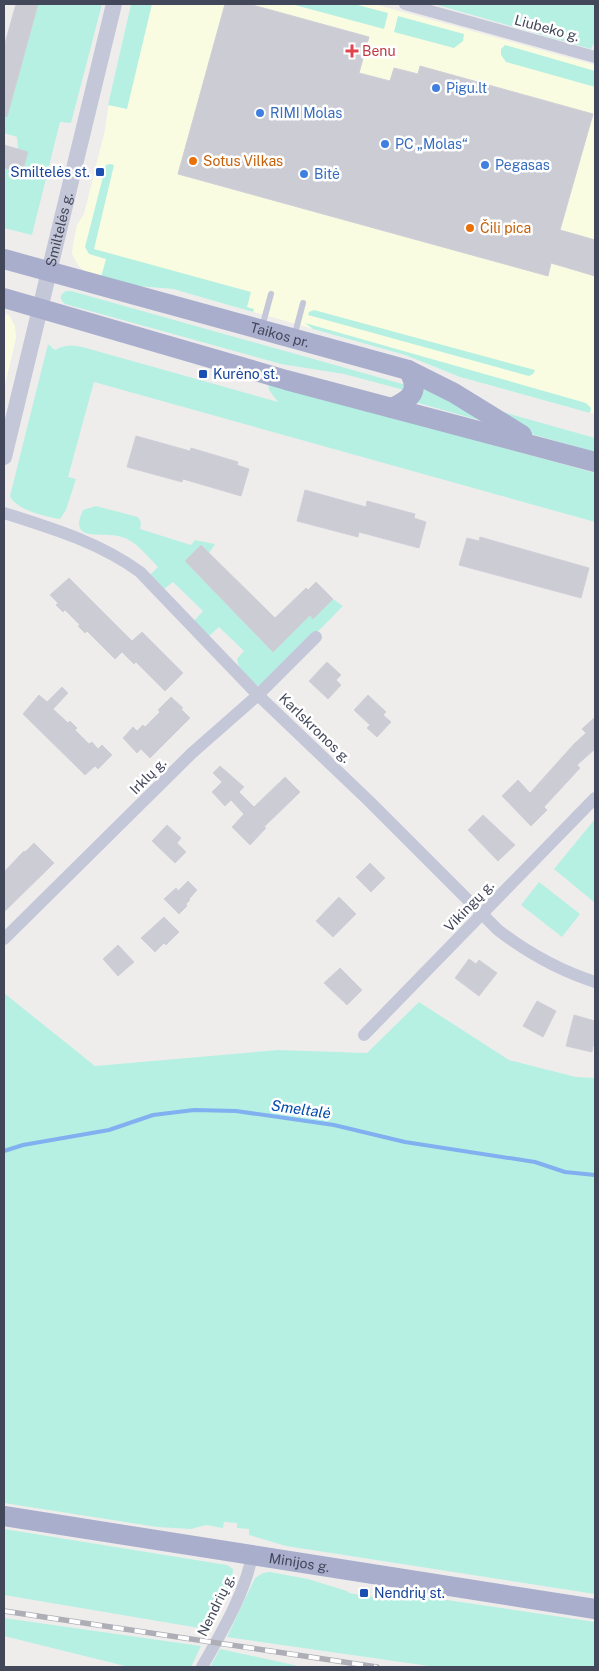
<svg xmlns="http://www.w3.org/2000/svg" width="599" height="1671" font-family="'Public Sans',sans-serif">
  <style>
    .commercial { fill: #fafce2 }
    .green { fill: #b6f0e2 }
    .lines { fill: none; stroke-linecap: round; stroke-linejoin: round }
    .stream { stroke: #81b0f0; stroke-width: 4 }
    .building { fill: #cbccd4; stroke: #d0cfd8 }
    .service { stroke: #c4c7d8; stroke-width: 6 }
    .minor { stroke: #c4c7d8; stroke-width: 12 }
    .tertiary { stroke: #c4c7d8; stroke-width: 16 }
    .primary { stroke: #aaaecd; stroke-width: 20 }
    .rail-casing { stroke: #aeaeb7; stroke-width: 5.5 }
    .rail { stroke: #fff; stroke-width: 4; stroke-dasharray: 11; stroke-linecap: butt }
    .health-dot { fill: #e0444e; stroke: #fff; stroke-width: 2 }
    .shop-dot { fill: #3f7fe0; stroke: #fff; stroke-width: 2 }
    .food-dot { fill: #e8710a; stroke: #fff; stroke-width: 2 }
    .transit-dot { fill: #1a4fb4; stroke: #fff; stroke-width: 2 }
    .labels { text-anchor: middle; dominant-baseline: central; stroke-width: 5; stroke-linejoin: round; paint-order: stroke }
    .street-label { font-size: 14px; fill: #43475a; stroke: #fff }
    .health-label { font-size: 14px; fill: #be3a42; stroke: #fff; text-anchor: start }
    .shop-label { font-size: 14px; fill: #366cbe; stroke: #fff; text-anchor: start }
    .food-label { font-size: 14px; fill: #c56008; stroke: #fff; text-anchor: start }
    .transit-label { font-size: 14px; fill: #164399; stroke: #fff; text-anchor: start }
    .water-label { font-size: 15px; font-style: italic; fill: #054cac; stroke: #fff }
  </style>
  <rect width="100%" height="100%" fill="#efedec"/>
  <!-- commercial -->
  <g class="commercial">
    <path d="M 131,4 L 374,4 L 595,65 L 595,414 L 460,377 L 405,355 L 173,289 L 136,286 L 85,272 L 78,265 L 72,254 L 73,245 L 77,225 L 84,214 L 105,130 L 109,102 Z"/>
    <path d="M 4,314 L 9,315 L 15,326 L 16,338 L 4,389 Z"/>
  </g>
  <!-- green -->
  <g class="green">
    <path d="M 38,4 L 102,4 L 71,123 L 60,122 L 32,235 L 4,228 L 4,168 L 22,173 L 28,152 L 18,149 L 17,137 L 4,133 L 4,115 L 7,115 Z"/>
    <path d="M 131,4 L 152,4 L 127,109 L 108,105 Z"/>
    <path d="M 291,4 L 354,4 L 388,13 L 384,29 Z"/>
    <path d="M 434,4 L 595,4 L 595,41 L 591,49 Z"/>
    <path d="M 398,16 L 464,34 L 463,41 L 454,48 L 394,32 Z"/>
    <path d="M 505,45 L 595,71 L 595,87 L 506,62 L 501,55 L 501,49 Z"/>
    <path d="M 110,164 L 114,165 L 94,249 L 251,292 L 247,307 L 254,309 L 253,312 L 173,289 L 136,286 L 101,277 L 106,259 L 89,254 L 85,247 L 106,165 Z"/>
    <path d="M 66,291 L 71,291 L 406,385 L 404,390 L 344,374 L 281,364 L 65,304 C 59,299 59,295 66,291 Z"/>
    <path d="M 314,310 L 535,370 L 533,374 L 529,376 L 308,315 L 309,312 Z"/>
    <path d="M 305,323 L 586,403 L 591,408 L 590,413 L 460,377 L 405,355 L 313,329 Z"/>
    <path d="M 48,344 L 55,350 C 67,344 74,345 86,348 L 278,402 L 269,390 L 268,383 L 595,473 L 595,522 L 94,382 L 68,477 L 76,479 L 66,510 L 60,519 C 46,517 16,510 10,496 Z"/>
    <path d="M 420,388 L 448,398 L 482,421 L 415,402 Z"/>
    <path d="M 489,408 L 595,438 L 595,452 L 524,432 Z"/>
    <path d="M 96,506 L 138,517 L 141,522 L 140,529 L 191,545 L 195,540 L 215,544 L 209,553 L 201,545 L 185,561 L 273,652 L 310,615 L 313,618 L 333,599 L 343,606 L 265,685 L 259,686 C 251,681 237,669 237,659 L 244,651 L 219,627 L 209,636 L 194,621 L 203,611 L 173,582 L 164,589 L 150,575 L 158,567 C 148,557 136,541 122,537 C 103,531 67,544 83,510 Z"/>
    <path d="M 595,819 L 595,900 L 594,902 L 554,869 Z"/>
    <path d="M 539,882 L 580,914 L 562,937 L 521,905 Z"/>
    <path d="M 4,993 L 95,1066 L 278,1050 L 367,1053 L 419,1002 L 509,1060 L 576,1077 L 595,1078 L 595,1594 L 286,1546 L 249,1535 L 249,1529 L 237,1528 L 237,1523 L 224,1522 L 223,1528 L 206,1525 L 191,1529 L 157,1527 L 4,1503 Z"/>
    <path d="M 4,1529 L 227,1565 L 233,1569 L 232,1587 L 205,1629 L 4,1595 Z"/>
    <path d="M 270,1572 L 308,1579 L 347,1591 L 349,1593 L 386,1599 L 388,1596 L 420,1596 L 595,1622 L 595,1667 L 436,1667 L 227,1637 L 255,1578 L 263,1573 Z"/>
    <path d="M 4,1618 L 201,1646 L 191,1667 L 129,1667 L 4,1636 Z"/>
    <path d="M 220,1649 L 303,1667 L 210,1667 Z"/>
  </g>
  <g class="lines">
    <!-- stream -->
    <path class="stream" d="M 4,1151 L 23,1145 L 109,1130 L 153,1115 L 194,1110 L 236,1111 L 334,1125 L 405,1142 L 535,1162 L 565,1172 L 595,1175"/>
  </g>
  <!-- building -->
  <g class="building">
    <path d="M 16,4 L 38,4 L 7,117 L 4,116 L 4,47 Z"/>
    <path d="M 225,4 L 249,4 L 369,37 L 359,73 L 390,81 L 394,68 L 418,74 L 420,66 L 593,114 L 560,230 L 595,240 L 595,276 L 551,263 L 548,276 L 178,174 Z"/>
    <path d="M 4,145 L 28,152 L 22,173 L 4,168 Z"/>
    <path d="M 136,436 L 190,451 L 191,448 L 238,462 L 237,465 L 249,469 L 241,496 L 183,479 L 182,482 L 127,467 Z"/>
    <path d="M 305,490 L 366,507 L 367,501 L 415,514 L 414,518 L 426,522 L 419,548 L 359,532 L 358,537 L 297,521 Z"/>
    <path d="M 480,537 L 589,568 L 581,598 L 459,565 L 467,538 L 479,541 Z"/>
    <path d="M 201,545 L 275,618 L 306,588 L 308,590 L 316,582 L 333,599 L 313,619 L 310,615 L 273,652 L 185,561 Z"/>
    <path d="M 69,578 L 132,641 L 142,632 L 183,673 L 165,691 L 136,662 L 134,664 L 122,652 L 115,659 L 87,631 L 85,633 L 78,626 L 80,625 L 65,610 L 63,612 L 56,605 L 58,603 L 50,595 Z"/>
    <path d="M 327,662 L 341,675 L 336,680 L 341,685 L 328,699 L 309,681 Z"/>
    <path d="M 62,687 L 68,693 L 53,709 L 68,723 L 70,721 L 77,728 L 75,730 L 89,744 L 92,742 L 98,749 L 102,745 L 112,755 L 98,769 L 95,766 L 85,775 L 23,714 L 39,695 L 47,702 Z"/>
    <path d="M 368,695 L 386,712 L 383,715 L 391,722 L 377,737 L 367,728 L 370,725 L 354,710 Z"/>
    <path d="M 171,697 L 183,708 L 181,709 L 190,718 L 150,758 L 141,749 L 137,753 L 123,738 L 133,727 L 137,731 L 143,725 L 145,727 L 160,712 L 158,710 Z"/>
    <path d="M 595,717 L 595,749 L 577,765 L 580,768 L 544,807 L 547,810 L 531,826 L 502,796 L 518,780 L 530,793 L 574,744 L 586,733 L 582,729 Z"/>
    <path d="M 220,766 L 244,787 L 239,792 L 254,807 L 285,777 L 300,792 L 264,827 L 266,828 L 250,845 L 232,827 L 244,814 L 231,800 L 225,806 L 212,792 L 222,782 L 213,773 Z"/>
    <path d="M 483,815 L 515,845 L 498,861 L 468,830 Z"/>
    <path d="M 167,825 L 181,838 L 177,843 L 186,852 L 175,863 L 152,841 Z"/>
    <path d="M 34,843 L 54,863 L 4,912 L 4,872 L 24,851 L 25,852 Z"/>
    <path d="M 370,863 L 385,878 L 371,892 L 356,877 Z"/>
    <path d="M 188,881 L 197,890 L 189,899 L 190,900 L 186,904 L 187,906 L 179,914 L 164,899 L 176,888 L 178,891 Z"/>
    <path d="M 339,897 L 356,914 L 333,937 L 316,921 Z"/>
    <path d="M 164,917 L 179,932 L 166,945 L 164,943 L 155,952 L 141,938 Z"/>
    <path d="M 118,945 L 134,962 L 118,976 L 103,959 Z"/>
    <path d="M 469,959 L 476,964 L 479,960 L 497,973 L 479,996 L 455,978 Z"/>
    <path d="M 340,968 L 362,990 L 347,1005 L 324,983 Z"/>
    <path d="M 537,1001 L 556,1011 L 543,1037 L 523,1026 Z"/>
    <path d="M 574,1015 L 595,1021 L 595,1037 L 592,1052 L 566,1046 Z"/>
  </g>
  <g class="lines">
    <!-- service -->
    <g class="service">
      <path d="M 262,327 L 271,294"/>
      <path d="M 294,337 L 303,303"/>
    </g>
    <!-- minor -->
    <g class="minor">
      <path d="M 405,4 L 595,57"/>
      <path d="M 4,513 C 51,528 99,542 140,572 L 258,695 L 369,801 L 498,930 C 529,954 558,970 595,982"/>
      <path d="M 4,939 L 192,753 L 258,695 L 316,637"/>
      <path d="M 364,1035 L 595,798"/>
      <path d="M 202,1667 C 220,1635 246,1592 252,1555"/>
    </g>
    <!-- tertiary -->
    <path class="tertiary" id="s1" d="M 4,457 L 114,4"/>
    <!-- primary -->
    <g class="primary">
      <path id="s2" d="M 4,259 L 408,370 L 454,393 L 522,435"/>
      <path d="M 4,298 L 286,380 L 595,462"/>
      <path d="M 392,408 C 411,399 421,391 408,370"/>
      <path id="s3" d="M 4,1516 L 595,1609"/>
    </g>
    <!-- rail casing -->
    <g class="rail-casing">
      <path id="rail" d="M 4,1611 L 377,1667"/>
    </g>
    <!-- rail -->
    <use href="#rail" class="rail"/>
  </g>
  <!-- markers -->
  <path class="health-dot" d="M349.5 43.5h5v5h5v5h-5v5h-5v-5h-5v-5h5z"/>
  <g class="shop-dot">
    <circle cx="436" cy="88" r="5"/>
    <circle cx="260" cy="113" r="5"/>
    <circle cx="385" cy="144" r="5"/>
    <circle cx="485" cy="165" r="5"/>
    <circle cx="304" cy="174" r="5"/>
  </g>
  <g class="food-dot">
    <circle cx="193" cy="161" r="5"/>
    <circle cx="470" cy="228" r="5"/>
  </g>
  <g class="transit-dot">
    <rect x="95" y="167" width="10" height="10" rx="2.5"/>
    <rect x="198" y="369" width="10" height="10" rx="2.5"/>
    <rect x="359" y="1588" width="10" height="10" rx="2.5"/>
  </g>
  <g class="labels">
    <!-- street labels -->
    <g class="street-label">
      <text transform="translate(547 28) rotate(15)">Liubeko g.</text>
      <text stroke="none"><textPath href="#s1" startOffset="234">Smiltelės g.</textPath></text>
      <text stroke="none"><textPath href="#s2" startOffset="286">Taikos pr.</textPath></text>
      <text transform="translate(315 728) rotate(44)">Karlskronos g.</text>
      <text transform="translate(148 776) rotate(-45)">Irklų g.</text>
      <text transform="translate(469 906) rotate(-46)">Vikingų g.</text>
      <text stroke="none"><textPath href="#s3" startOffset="299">Minijos g.</textPath></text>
      <text transform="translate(216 1605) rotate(-64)">Nendrių g.</text>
    </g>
    <!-- health labels -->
    <g class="health-label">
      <text x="362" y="51">Benu</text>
    </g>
    <!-- shop labels -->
    <g class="shop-label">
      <text x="446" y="88">Pigu.lt</text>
      <text x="270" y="113">RIMI Molas</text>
      <text x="395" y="144">PC „Molas“</text>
      <text x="495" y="165">Pegasas</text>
      <text x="314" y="174">Bitė</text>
    </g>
    <!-- food labels -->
    <g class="food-label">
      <text x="203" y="161">Sotus Vilkas</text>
      <text x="480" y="228">Čili pica</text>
    </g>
    <!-- transit labels -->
    <g class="transit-label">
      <text x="90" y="172" text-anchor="end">Smiltelės st.</text>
      <text x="213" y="374">Kurėno st.</text>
      <text x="374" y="1593">Nendrių st.</text>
    </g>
    <!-- water labels -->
    <g class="water-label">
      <text transform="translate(301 1109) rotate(8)">Smeltalė</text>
    </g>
  </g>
  <!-- border -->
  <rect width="599" height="1671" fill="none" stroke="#43475a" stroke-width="10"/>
</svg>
